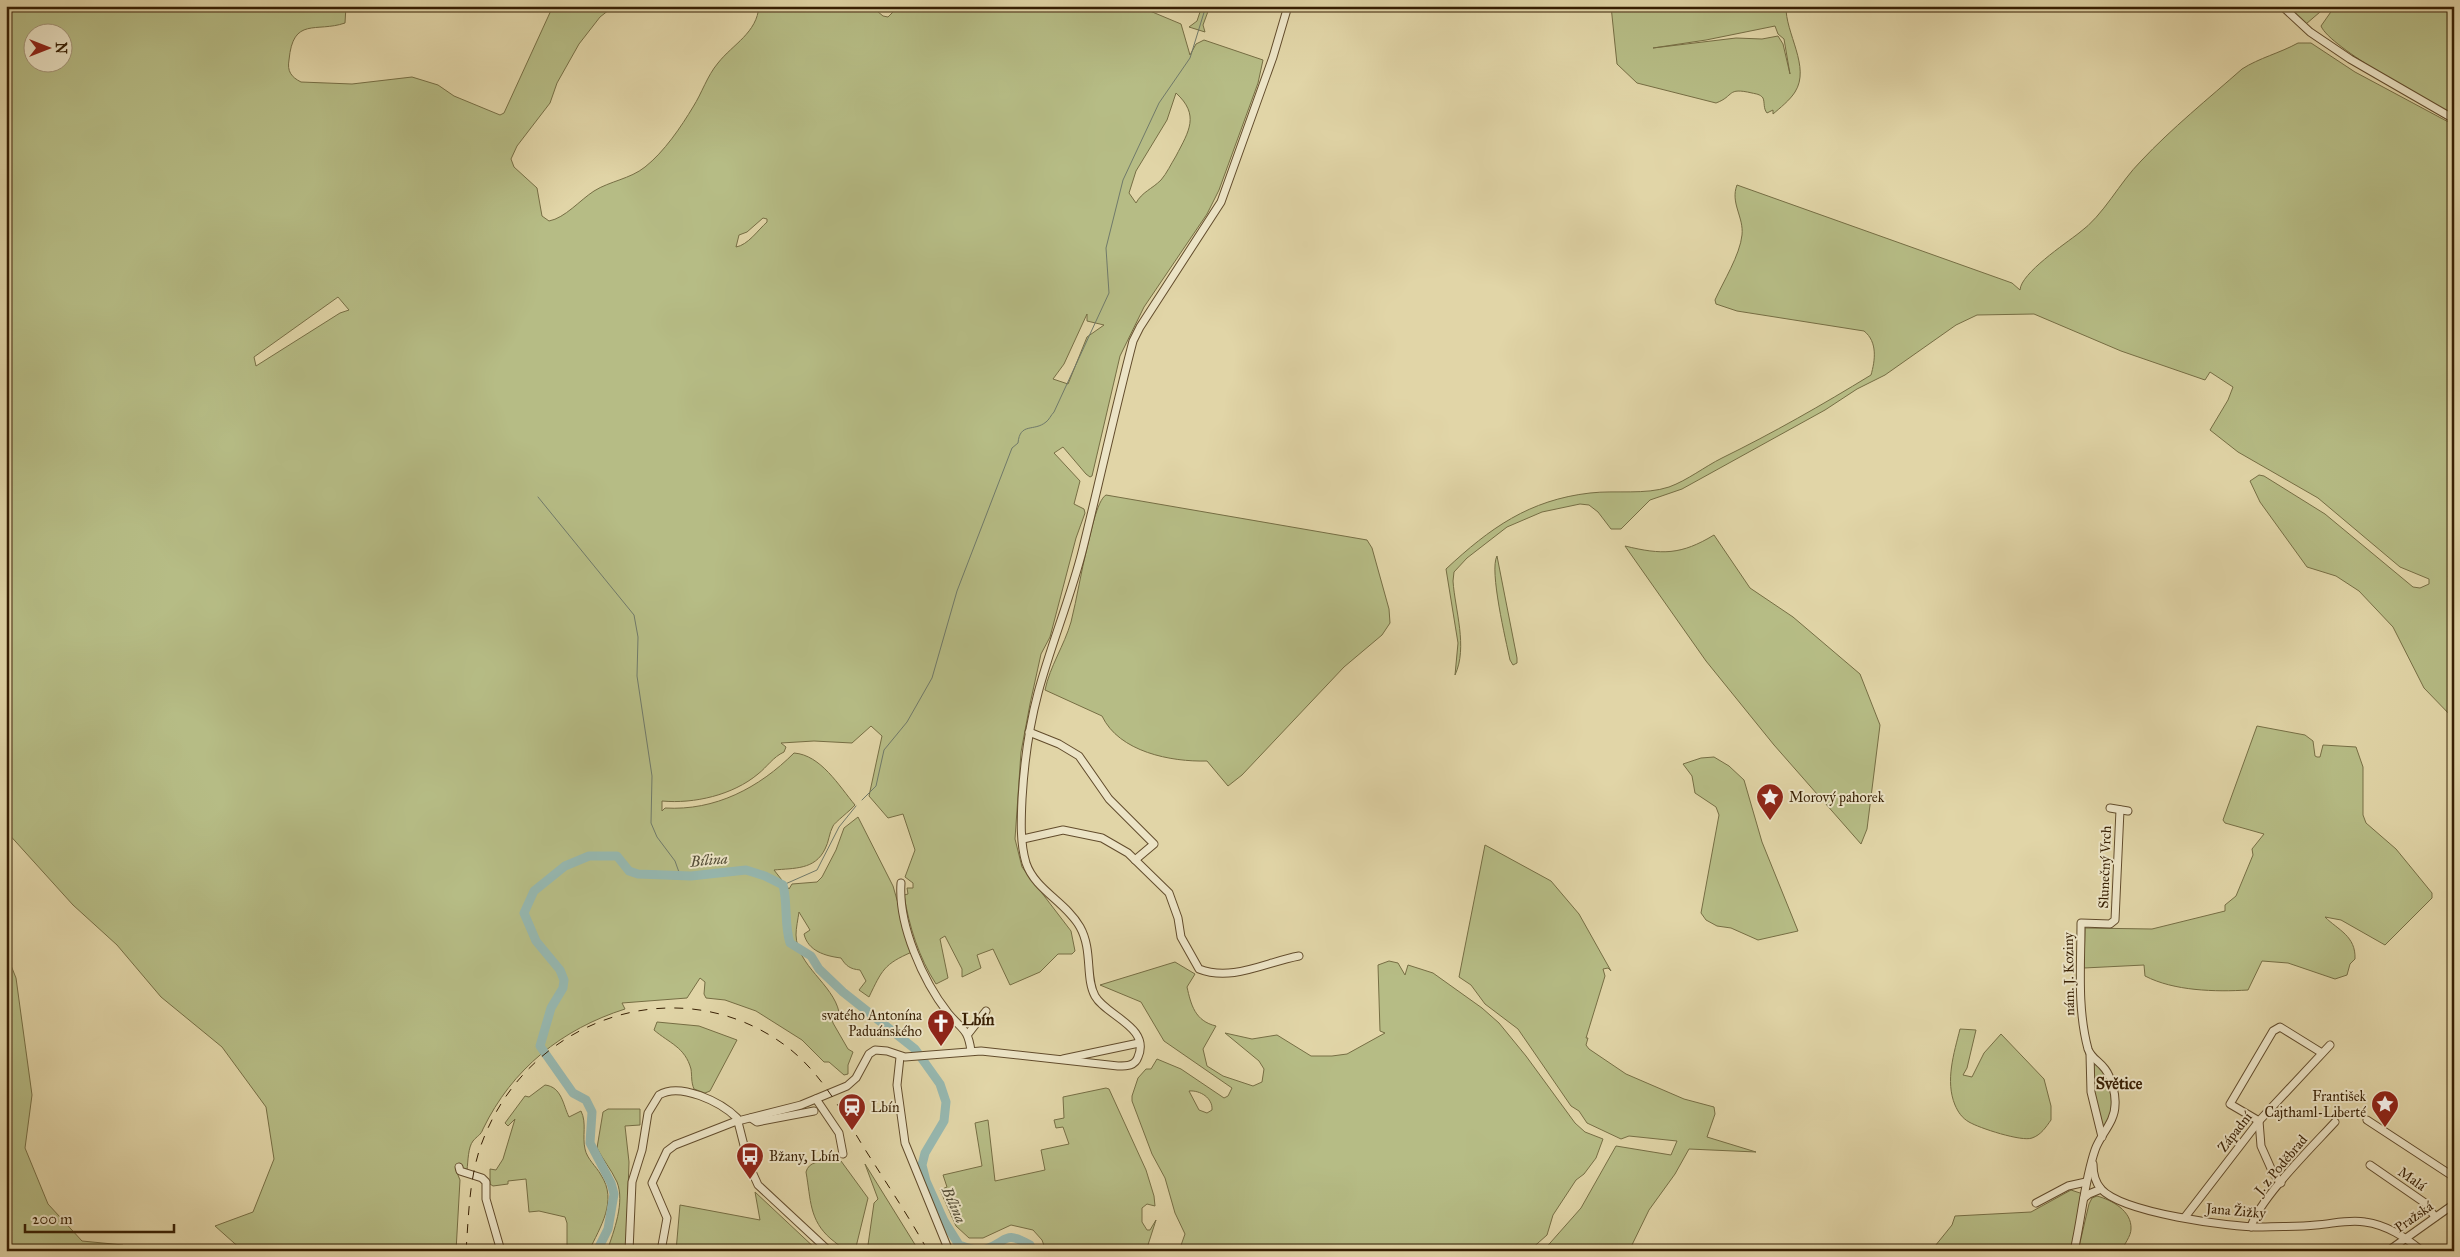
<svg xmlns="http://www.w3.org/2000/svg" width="2460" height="1257" font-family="'IM FELL Great Primer',serif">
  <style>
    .green { fill: #b6bc85; stroke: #766e44; fill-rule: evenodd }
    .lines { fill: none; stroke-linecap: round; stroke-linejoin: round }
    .stream { stroke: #707a6a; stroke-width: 1 }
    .river { stroke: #96b7af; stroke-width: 9 }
    .minor-casing { stroke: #624c2c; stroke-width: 9 }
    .minor { stroke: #ece4c6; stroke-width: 7 }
    .rail { stroke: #371f03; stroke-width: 1; stroke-dasharray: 9 9; stroke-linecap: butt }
    .labels { text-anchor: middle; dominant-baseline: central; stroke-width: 4; stroke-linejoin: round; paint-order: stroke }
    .poi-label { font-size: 14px; fill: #371f03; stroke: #ece4c6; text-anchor: start }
    .street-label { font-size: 14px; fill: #371f03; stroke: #ece4c6 }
    .water-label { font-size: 15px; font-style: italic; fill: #544d37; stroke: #ece4c6 }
    .quarter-label { font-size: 16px; font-weight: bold; fill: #371f03; stroke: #ece4c6 }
  </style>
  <rect width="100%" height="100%" fill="#e1d5a7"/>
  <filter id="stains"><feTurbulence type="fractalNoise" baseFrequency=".004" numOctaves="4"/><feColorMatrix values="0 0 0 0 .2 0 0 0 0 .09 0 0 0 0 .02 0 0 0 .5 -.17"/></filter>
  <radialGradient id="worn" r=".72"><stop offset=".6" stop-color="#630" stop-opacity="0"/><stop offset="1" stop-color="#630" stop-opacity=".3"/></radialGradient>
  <!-- green -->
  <g class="green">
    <path d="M 6,6 L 346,6 L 345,23 C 316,33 293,16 289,60 C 287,71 291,77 301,82 L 352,84 L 412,77 L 438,85 L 454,96 L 500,115 L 504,113 L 553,6 L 614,6 L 600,17 L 579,44 L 557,83 L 550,103 L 517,146 L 511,159 L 514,167 L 537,188 L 542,216 L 549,221 C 565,218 580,200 594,191 C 610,181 630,179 645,167 C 664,152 681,127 693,107 C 702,93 707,76 718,63 C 733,44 757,33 759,6 L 871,6 L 883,16 L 888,17 L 899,6 L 1138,6 L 1181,24 L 1190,55 L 1196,44 L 1204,40 L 1263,60 L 1258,83 L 1219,190 L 1207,214 L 1144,307 L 1120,356 L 1092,476 L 1090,477 L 1086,474 L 1063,447 L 1054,453 L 1080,481 L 1074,504 L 1084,509 L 1085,513 L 1076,538 L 1050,637 L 1041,654 L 1030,704 L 1021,752 L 1015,839 L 1022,867 L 1071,931 L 1075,951 L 1072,954 L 1058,954 L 1040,972 L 1010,985 L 993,949 L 977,955 L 981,968 L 962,977 L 962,969 L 945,936 L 940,939 L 948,978 L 936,984 C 919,958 909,926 904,895 L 908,894 L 907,888 L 913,888 L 913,883 L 905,877 L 915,850 L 903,814 L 888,818 L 869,796 L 882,736 L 871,726 L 852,743 L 814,741 L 781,743 L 786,747 L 784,752 C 773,757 767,767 758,774 C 733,795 694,804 662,801 L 662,811 L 665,808 C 715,811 759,788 794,753 C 821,755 839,786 855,805 C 851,810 834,823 833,826 C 829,833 829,842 825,849 C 815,870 794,868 774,870 L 789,889 L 792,884 L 817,882 L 822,877 L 836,850 L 844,828 L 858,817 L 893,886 L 912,952 C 884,964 882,970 869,997 L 859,990 L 866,981 L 860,970 C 850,969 846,966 841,958 C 825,956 808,951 804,934 L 810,930 L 799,912 C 798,919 796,928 796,935 C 797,966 833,984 839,1012 L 832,1019 L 833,1023 L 848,1049 L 853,1052 L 848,1065 L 848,1074 L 844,1075 L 829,1062 L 824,1062 L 802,1040 L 756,1011 L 725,1000 L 706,998 L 704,994 L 705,982 L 700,978 L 687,998 L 622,1003 L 625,1009 C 562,1029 512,1069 483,1129 C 481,1135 477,1136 473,1141 C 468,1147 468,1162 467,1170 L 456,1170 L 460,1180 L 456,1251 L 243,1251 L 215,1226 L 253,1212 L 274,1159 L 266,1107 L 222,1047 L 161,997 L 117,945 L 73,905 L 6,831 ZM 32,32 L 62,32 L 62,62 L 32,62 ZM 1176,93 C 1200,115 1189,131 1176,156 C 1171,164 1167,173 1161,180 C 1152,189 1142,192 1136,203 L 1129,193 L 1136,171 L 1167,120 ZM 763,218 L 767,219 L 767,222 C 758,230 748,245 736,247 L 739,235 L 747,232 ZM 338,297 L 349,310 L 340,313 L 256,366 L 254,357 ZM 1087,314 L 1087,321 L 1104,325 L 1087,337 L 1068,384 L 1053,379 L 1064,364 Z"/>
    <path d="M 1202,6 L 1210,6 L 1203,25 L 1205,32 L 1189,27 L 1197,21 Z"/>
    <path d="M 1611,6 L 1786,6 C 1785,33 1811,67 1795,92 C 1790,100 1780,108 1773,114 L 1773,110 L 1767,113 C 1763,108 1765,103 1763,98 C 1760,94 1756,94 1752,93 C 1726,87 1735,96 1716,103 L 1637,83 L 1617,64 ZM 1775,26 L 1778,34 L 1784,39 L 1790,74 L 1783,44 L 1778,36 L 1762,39 L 1736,38 L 1653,48 L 1706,40 Z"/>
    <path d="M 2285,6 L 2327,6 L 2306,24 Z"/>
    <path d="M 2335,6 L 2454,6 L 2454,116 C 2429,101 2330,48 2321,26 Z"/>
    <path d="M 2298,43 L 2311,43 L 2355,72 L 2454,125 L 2454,574 L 2448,576 L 2454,585 L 2454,719 L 2424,688 L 2393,627 L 2359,591 L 2336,576 L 2307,567 L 2260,502 L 2250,481 L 2259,475 L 2264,476 L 2325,514 L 2413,587 L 2420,588 L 2429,584 L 2429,579 L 2400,567 L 2318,498 L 2238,452 L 2210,430 L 2228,400 L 2233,387 L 2210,372 L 2205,380 L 2121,351 L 2034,314 L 1977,315 L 1956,325 L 1885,375 L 1857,389 L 1825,410 L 1682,489 L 1650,500 L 1621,529 L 1611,529 L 1598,512 L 1589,505 L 1580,504 L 1542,512 L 1507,527 L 1467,558 L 1454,572 L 1453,581 C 1455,610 1468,647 1455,675 L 1458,643 L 1446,569 C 1490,528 1529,500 1590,493 C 1616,490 1645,495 1669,487 C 1688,480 1704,467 1722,458 C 1773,433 1822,405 1871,375 C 1875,361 1878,342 1864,331 L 1737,311 L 1716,304 L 1715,300 C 1723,282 1740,255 1742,235 C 1744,217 1730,203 1737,185 L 2012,283 L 2020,290 C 2021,273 2065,244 2079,233 C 2104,215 2119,183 2141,161 C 2172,128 2208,99 2242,69 C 2259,58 2280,53 2298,43 Z"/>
    <path d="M 1106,495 L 1367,540 L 1372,548 L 1389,609 L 1390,623 L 1382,635 L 1344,667 L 1242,775 L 1228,786 L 1207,761 C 1171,762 1119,752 1102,716 L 1045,690 C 1050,666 1064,646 1071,622 C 1077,598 1081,572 1087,548 C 1090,536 1097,500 1106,495 Z"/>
    <path d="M 1714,535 L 1750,588 L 1793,617 L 1860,674 L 1880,725 L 1867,829 L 1861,844 L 1774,745 L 1706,661 L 1625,546 C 1662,555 1681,555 1714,535 Z"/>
    <path d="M 1497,556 L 1517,658 L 1517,663 L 1513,665 L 1510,660 C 1506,641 1489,570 1497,556 Z"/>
    <path d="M 2257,726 L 2305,735 L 2313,741 L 2315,756 L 2317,757 L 2320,757 L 2323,745 L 2356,747 L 2363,767 L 2363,815 L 2366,823 L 2396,849 L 2432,893 L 2432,898 L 2385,945 L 2341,920 L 2325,917 C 2338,930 2356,936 2355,959 L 2350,964 L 2347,975 L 2335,979 L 2288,963 L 2262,961 L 2248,990 C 2215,992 2174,991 2145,976 L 2144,965 L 2084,968 L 2085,928 L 2152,929 L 2225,911 L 2225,905 L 2236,896 L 2253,855 L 2252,849 L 2264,834 L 2225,823 L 2223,820 Z"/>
    <path d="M 1714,757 L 1729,766 L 1744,780 L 1762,842 L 1798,931 L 1758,940 L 1731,928 L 1717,926 L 1706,920 L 1701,913 L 1719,815 L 1716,807 L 1695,793 L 1692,776 L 1683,764 L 1701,758 Z"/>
    <path d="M 1485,845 L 1551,881 L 1579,914 L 1611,971 L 1608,968 L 1603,969 L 1605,976 L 1586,1038 L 1588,1038 L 1586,1045 L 1589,1049 L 1626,1074 L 1684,1099 L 1714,1107 L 1715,1114 L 1707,1137 L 1756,1152 L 1689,1149 L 1675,1174 L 1649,1210 L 1629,1251 L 1543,1251 L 1581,1208 L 1616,1146 L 1671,1155 L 1677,1141 L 1629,1136 L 1621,1139 L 1587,1123 L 1579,1111 L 1571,1106 L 1518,1029 L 1485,1004 L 1471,985 L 1459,977 Z"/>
    <path d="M 6,953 L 16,978 L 32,1095 L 25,1148 L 48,1204 L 82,1241 L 123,1245 L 126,1251 L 6,1251 Z"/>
    <path d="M 1389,961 L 1398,963 L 1405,975 L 1408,965 L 1433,973 L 1482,1008 L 1499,1023 L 1526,1056 L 1575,1123 L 1585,1132 L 1603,1139 L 1596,1158 L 1584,1174 L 1576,1180 L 1553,1215 L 1547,1235 L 1529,1251 L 1179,1251 L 1185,1234 L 1175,1213 L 1165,1178 L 1152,1154 L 1132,1101 L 1132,1096 L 1138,1078 L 1146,1069 L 1151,1069 L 1157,1059 L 1181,1069 L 1224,1098 L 1228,1096 L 1232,1088 L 1164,1041 L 1141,1002 L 1100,985 L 1175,962 L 1195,974 L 1187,987 C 1191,1005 1195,1021 1216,1026 L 1203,1049 L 1207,1066 L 1223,1076 L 1253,1086 L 1262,1082 L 1264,1069 L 1259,1061 L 1225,1033 L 1252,1039 L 1277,1035 L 1311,1056 L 1332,1056 L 1347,1054 L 1385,1033 L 1380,1031 L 1378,965 ZM 1189,1091 C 1200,1090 1213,1098 1212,1110 L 1207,1113 L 1199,1110 Z"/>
    <path d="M 657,1022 L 699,1026 L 737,1040 L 710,1091 L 705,1093 L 694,1089 C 691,1082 692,1076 691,1069 C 685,1047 669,1043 654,1030 Z"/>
    <path d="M 1960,1029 L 1976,1030 L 1967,1068 L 1963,1075 L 1972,1077 L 1984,1053 L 2001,1034 L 2044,1079 L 2051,1106 L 2051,1120 C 2046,1127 2041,1135 2032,1138 C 2022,1142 1979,1128 1969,1122 C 1962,1118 1958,1112 1955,1105 C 1945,1081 1954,1053 1960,1029 Z"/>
    <path d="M 2094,1062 C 2113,1076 2114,1102 2109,1123 L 2101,1129 L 2093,1090 Z"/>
    <path d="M 545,1085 C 562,1087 563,1105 569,1117 L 581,1111 C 587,1123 582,1136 585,1149 C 587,1159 596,1166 601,1175 C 618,1201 600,1227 589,1251 L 567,1251 L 567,1223 L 565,1217 L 539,1211 L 529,1212 L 526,1179 L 508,1181 L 508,1184 L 493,1186 L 490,1184 L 490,1169 L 496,1170 L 503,1159 L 515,1119 L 508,1126 L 505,1123 L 525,1096 L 529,1097 Z"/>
    <path d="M 1106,1088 L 1109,1089 L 1146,1170 L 1154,1196 L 1155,1206 L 1147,1204 L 1142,1208 L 1142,1222 L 1147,1230 L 1150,1230 L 1156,1220 L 1146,1251 L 1046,1251 L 1042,1240 L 1033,1230 L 1011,1225 L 983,1238 L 969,1238 L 956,1226 L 940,1190 L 947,1187 L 943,1175 L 982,1166 L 975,1123 L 988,1120 L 995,1181 L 1045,1170 L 1041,1150 L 1069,1144 L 1063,1127 L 1056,1128 L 1054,1120 L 1064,1118 L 1063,1097 Z"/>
    <path d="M 608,1109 L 640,1109 L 640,1125 L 625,1126 L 629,1162 L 626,1251 L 607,1251 C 614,1231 625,1202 617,1182 C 611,1169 603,1160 597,1148 L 603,1112 Z"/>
    <path d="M 830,1160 L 841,1161 L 868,1198 L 855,1251 C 844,1251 840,1246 831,1239 C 809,1220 811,1200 806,1172 C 809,1161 820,1162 830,1160 Z"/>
    <path d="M 865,1164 L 919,1251 L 872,1251 L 868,1245 L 874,1203 L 878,1199 Z"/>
    <path d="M 2071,1190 L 2083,1194 L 2073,1251 L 1931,1251 L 1952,1225 L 1955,1216 L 2031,1212 Z"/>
    <path d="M 755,1192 L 818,1251 L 676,1251 L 680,1205 L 760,1220 Z"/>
    <path d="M 2097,1196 C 2112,1200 2132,1211 2131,1229 C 2131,1236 2124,1245 2121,1251 L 2078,1251 L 2089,1204 L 2092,1198 Z"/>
  </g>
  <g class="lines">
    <!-- stream -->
    <g class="stream">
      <path d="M 538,497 L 634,615 L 638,637 L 637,676 L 652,776 L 651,823 L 657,837 L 675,861 L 680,875"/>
      <path d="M 862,800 L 876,786 L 884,750 L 907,722 L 932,678 L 957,591 L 1012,448 L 1018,443 C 1020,422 1034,432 1046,422 C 1049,420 1051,415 1054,412 L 1109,293 L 1106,248 L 1123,180 L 1159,103 L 1190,58 L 1206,6"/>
      <path d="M 783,885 L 817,870 L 839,827 L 856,806"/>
    </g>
    <!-- river -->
    <path class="river" d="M 597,1251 L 608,1229 L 614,1194 L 611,1183 L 590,1143 L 592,1112 L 586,1100 L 573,1093 L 540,1046 L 551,1008 L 563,988 L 564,980 L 560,970 L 536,941 L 524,913 L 534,891 L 565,866 L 589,856 L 617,856 L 629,871 L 638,874 L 691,876 L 746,870 L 765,876 L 783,885 C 788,904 784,924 790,943 L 811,956 L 819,969 L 843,992 L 915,1049 L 940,1084 L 946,1102 L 944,1121 L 925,1153 L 922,1165 L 926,1181 L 944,1221 L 959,1245 C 967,1248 978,1252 986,1249 C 1009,1241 1003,1230 1030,1245 L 1033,1251"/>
    <!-- minor casing -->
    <g class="minor-casing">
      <g id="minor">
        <path d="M 2282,6 L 2310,32 L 2350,59 L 2454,119"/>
        <path d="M 1029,732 L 1059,744 L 1079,756 L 1109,799 L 1154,844 L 1135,860"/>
        <path d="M 2110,808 L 2128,811"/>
        <path d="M 1023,839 L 1063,830 L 1102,838 L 1128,853 L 1169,893 L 1178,918 L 1181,937 L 1199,969 C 1232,982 1266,962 1299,956"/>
        <path d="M 901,883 C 898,925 923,981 948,1013 C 962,1030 968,1028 971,1051"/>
        <path d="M 968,1034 L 986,1011"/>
        <path d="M 2090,1054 L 2091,1092 L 2102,1137"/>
        <path d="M 900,1057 L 897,1085 L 905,1143 L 949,1251"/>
        <path d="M 1063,1059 L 1139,1043"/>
        <path d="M 816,1099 L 839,1133 L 843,1154"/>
        <path d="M 751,1118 L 757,1122 L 814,1111"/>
        <path d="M 2367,1120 L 2454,1177"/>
        <path d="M 2093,1164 C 2093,1173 2095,1182 2101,1189 C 2123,1213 2229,1227 2262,1227 C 2280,1226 2298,1227 2316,1225 C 2332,1224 2349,1219 2365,1222 C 2387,1225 2405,1237 2422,1251"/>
        <path d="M 2370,1165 L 2425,1203 L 2435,1217"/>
        <path d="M 459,1167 L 460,1171 L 482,1178 L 486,1182 L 486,1199 L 501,1251"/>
        <path d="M 2281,1183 L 2273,1173 L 2261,1146 L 2259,1121 L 2230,1104 L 2273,1031 L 2280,1027 L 2322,1053"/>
        <path d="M 2084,1198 L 2089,1194 L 2101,1189"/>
        <path d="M 2036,1203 L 2068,1186 L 2086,1182"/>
        <path d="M 2185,1217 L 2259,1121 L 2330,1045"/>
        <path d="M 2251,1227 C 2259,1199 2314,1145 2335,1122"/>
        <path d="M 629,1251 L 632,1182 L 642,1150 L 648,1113 L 659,1095 C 680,1082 721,1102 737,1118 L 749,1165 L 758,1185 L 829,1251"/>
        <path d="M 661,1251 L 667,1218 L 652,1183 L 667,1151 L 675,1145 L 734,1122 L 801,1105 L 847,1086 L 856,1078 L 869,1054 L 875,1050 L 887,1051 L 905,1057 L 981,1051 L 1118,1066 C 1127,1066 1135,1066 1138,1057 C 1151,1027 1106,1016 1095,996 C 1085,978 1093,950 1080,927 C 1066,902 1035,890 1026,863 C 1020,843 1021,820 1022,799 C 1024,764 1029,727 1038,693 C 1051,644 1071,597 1083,548 C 1100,479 1115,410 1133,341 L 1140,327 L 1221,202 L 1273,57 L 1288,6"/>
        <path d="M 2074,1251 C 2082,1217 2084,1182 2095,1150 C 2100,1135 2115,1122 2115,1105 C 2116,1094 2111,1077 2105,1069 C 2099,1061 2091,1058 2088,1049 C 2077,1008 2081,965 2081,923 L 2110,924 L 2115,920 L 2120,810"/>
        <path d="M 2388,1251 L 2454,1204"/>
      </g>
    </g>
    <!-- minor -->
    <use href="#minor" class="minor"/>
    <!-- rail -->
    <path class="rail" d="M 466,1251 C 469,1212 469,1172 485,1135 C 534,1016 681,968 786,1046 C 822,1073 843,1114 866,1151 C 887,1184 909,1217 928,1251"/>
  </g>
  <!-- icons -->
  <defs>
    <g id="sight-pin" transform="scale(1.4375)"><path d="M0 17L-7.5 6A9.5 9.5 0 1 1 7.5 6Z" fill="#8f2418" stroke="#ece4c6"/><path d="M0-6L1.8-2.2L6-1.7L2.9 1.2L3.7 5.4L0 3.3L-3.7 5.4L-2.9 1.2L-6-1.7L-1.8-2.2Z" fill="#fff"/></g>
    <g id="church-pin" transform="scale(1.4375)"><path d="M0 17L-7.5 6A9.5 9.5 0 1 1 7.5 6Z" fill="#8f2418" stroke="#ece4c6"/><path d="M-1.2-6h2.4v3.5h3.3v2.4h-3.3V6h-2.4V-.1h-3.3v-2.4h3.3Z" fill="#fff"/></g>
    <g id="station-pin" transform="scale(1.4375)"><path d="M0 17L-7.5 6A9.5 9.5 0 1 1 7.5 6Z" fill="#8f2418" stroke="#ece4c6"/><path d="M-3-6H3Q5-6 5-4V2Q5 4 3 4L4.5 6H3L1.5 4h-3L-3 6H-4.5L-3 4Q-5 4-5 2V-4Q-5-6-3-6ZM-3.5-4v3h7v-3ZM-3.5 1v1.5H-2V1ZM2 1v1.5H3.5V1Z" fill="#fff"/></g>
    <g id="bus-pin" transform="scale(1.4375)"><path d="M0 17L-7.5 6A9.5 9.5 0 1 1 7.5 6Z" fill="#8f2418" stroke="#ece4c6"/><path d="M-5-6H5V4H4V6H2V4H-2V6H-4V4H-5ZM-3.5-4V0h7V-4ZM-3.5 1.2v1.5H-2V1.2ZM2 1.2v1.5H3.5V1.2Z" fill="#fff"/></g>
  </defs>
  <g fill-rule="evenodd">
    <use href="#sight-pin" x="1770" y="797"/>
    <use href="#church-pin" x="941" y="1023"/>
    <use href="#sight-pin" x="2385" y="1104"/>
    <use href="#station-pin" x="852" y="1107"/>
    <use href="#bus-pin" x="750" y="1156"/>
  </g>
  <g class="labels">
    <!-- poi labels -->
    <g class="poi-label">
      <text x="1789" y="797">Morový pahorek</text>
      <text x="922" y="1015" text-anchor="end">svatého Antonína<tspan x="922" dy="16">Paduánského</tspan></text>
      <text x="2366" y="1096" text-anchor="end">František<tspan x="2366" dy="16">Cajthaml-Liberté</tspan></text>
      <text x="871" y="1107">Lbín</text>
      <text x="769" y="1156">Bžany, Lbín</text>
    </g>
    <!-- street labels -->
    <g class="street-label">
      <text transform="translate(2105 867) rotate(-88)">Slunečný Vrch</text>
      <text transform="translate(2069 974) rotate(-91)">nám. J. Koziny</text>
      <text transform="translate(2235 1132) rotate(-52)">Západní</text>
      <text transform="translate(2281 1165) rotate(-50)">J. z Poděbrad</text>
      <text transform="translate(2412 1179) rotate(35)">Malá</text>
      <text transform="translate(2236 1211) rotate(5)">Jana Žižky</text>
      <text transform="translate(2414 1217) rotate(-35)">Pražská</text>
    </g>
    <!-- water labels -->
    <g class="water-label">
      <text transform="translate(709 860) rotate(-5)">Bílina</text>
      <text transform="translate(954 1205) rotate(66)">Bílina</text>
    </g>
    <!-- quarter labels -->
    <g class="quarter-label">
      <text x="978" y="1019">Lbín</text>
      <text x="2119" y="1083">Světice</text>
    </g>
  </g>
  <!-- margin -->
  <rect width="2460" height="1257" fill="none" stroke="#e1d5a7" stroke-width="25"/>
  <rect x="8" y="8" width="2445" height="1242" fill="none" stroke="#371f03" stroke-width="2.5"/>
  <rect x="12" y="12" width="2435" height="1232" fill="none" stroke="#371f03"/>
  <!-- north arrow -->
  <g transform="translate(48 48) rotate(90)"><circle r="24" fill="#ece4c6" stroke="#a49578"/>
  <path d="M0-4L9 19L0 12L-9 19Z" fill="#8f2418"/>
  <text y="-8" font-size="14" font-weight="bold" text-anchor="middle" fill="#371f03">N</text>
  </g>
  <!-- scale -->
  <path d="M25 1224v8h149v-8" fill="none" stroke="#371f03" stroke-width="2.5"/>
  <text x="32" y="1224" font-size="15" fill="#371f03" stroke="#ece4c6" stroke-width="4" paint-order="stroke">200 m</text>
  <rect width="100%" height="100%" filter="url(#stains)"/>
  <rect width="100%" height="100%" fill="url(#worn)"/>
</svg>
